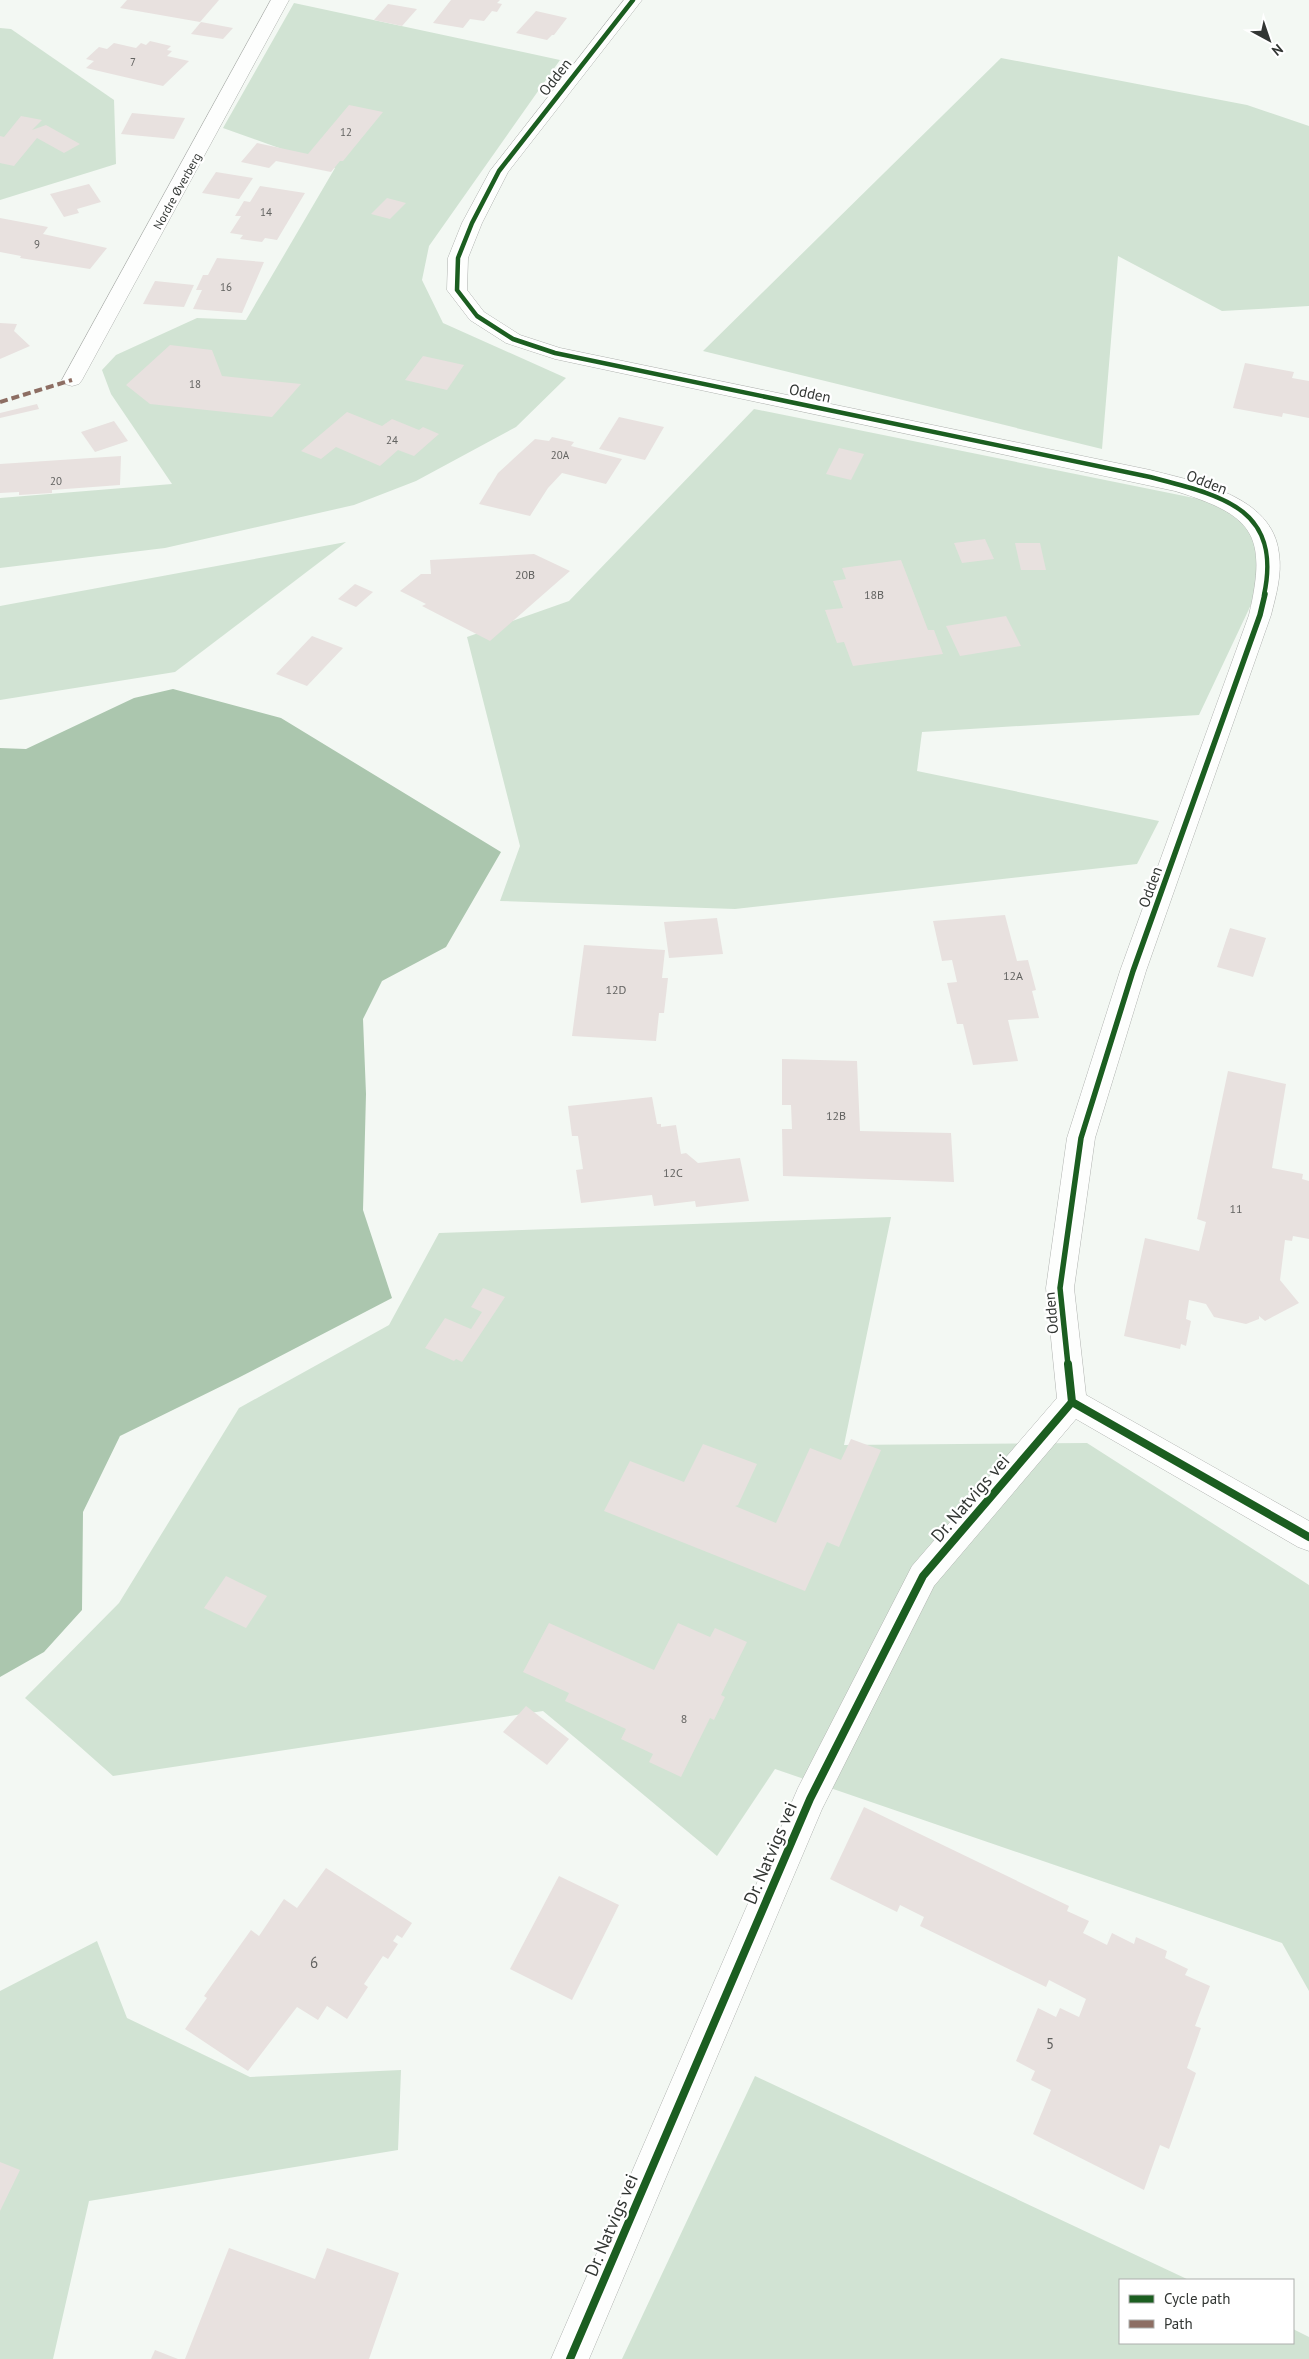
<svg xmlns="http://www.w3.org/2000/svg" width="1309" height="2359" font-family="'PT Sans',sans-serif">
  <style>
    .green { fill: #d1e3d3 }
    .water { fill: #abc6ae }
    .building { fill: #e8e1df }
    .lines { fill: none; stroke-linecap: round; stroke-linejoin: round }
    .street-casing { stroke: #b0b3b0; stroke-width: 1 }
    .street { fill: #fdfefd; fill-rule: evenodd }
    .quiet { stroke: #8d6e63; stroke-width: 4; stroke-dasharray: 8 4; stroke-linecap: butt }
    .cycleway-far2-casing { stroke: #fff; stroke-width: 7 }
    .cycleway-far1-casing { stroke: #fff; stroke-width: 9 }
    .cycleway-casing { stroke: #fff; stroke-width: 11 }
    .cycleway-far2 { stroke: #1b5e20; stroke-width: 4.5 }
    .cycleway-far1 { stroke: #1b5e20; stroke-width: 5.5 }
    .cycleway { stroke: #1b5e20; stroke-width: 8 }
    .labels { text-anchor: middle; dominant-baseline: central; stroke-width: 4.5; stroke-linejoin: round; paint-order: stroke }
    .far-number-label { font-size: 11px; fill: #626260 }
    .far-street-label { font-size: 12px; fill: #323633; stroke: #fff }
    .number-label { font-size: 12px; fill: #626260 }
    .street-label { font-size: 15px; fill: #323633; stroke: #fff }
    .near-number-label { font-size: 15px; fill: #626260 }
    .near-street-label { font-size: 18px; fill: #323633; stroke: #fff }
  </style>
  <rect width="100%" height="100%" fill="#f3f8f3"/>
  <!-- green -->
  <g class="green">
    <path d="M 294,3 L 560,60 L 429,246 L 422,280 L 443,323 L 566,378 L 516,427 L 416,481 L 354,505 L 165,548 L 0,568 L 0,498 L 172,484 L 111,394 L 102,370 L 116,355 L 197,318 L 246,320 L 335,168 L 223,128 Z"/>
    <path d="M 0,28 L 11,29 L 114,100 L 116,164 L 0,200 Z"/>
    <path d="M 1001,58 L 1247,105 L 1309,126 L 1309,306 L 1222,311 L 1118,256 L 1102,449 L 703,351 Z"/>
    <path d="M 754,409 L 1214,502 L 1260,531 L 1265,575 L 1199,715 L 922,732 L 917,771 L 1159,821 L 1137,864 L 735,909 L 500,901 L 520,846 L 467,637 L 569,601 Z"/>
    <path d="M 346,542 L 175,672 L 0,700 L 0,606 Z"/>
    <path d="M 891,1217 L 844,1445 L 1087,1443 L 1309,1585 L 1309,1991 L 1282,1943 L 775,1769 L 717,1856 L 543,1711 L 113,1776 L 25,1698 L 119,1603 L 239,1408 L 389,1325 L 439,1233 Z"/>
    <path d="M 97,1941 L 127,2018 L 250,2077 L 401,2070 L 398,2150 L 89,2201 L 53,2359 L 0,2359 L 0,1991 Z"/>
    <path d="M 755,2076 L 1189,2280 L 1120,2280 L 1120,2343 L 1293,2343 L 1293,2329 L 1309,2337 L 1309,2359 L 622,2359 Z"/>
  </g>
  <!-- water -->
  <path class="water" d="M 173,689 L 281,718 L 501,852 L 446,947 L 382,981 L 363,1019 L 366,1094 L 363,1210 L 392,1298 L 238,1378 L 120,1436 L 83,1512 L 82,1610 L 44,1652 L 0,1677 L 0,748 L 26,749 L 134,698 Z"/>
  <!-- building -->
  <g class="building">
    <path d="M 127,0 L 219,0 L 200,22 L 120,8 Z"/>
    <path d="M 451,0 L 500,0 L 497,3 L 502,4 L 497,12 L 492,11 L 484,21 L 470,19 L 463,28 L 433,23 Z"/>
    <path d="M 388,4 L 417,9 L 402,26 L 374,20 Z"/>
    <path d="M 536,11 L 567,18 L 554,35 L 552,35 L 547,40 L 516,33 Z"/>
    <path d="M 201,22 L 233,28 L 223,39 L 191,34 Z"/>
    <path d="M 150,41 L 171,46 L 167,50 L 172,51 L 167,56 L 189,61 L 163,86 L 86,68 L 94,61 L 86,59 L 99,47 L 107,49 L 114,43 L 136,48 L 141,43 L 146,45 Z"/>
    <path d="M 349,105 L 383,112 L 343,161 L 340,161 L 331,172 L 276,161 L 269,168 L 241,162 L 257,143 L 308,154 Z"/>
    <path d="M 132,113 L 185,118 L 174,139 L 121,134 Z"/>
    <path d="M 21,116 L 42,120 L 32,130 L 46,125 L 80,144 L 64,153 L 37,138 L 14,166 L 0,163 L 0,136 L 4,137 Z"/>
    <path d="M 216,172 L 253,178 L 239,199 L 202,193 Z"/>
    <path d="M 89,184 L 101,202 L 77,209 L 79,213 L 64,217 L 50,194 Z"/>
    <path d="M 260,186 L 305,193 L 277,240 L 265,238 L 262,242 L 240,239 L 243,235 L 230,233 L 241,216 L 235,216 L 244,201 L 250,202 Z"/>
    <path d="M 387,198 L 406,203 L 390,219 L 371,214 Z"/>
    <path d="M 0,218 L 48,227 L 43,234 L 107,248 L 90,269 L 20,258 L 21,256 L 0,252 Z"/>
    <path d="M 217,258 L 264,262 L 242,313 L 193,309 L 202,290 L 196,290 L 203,275 L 208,275 Z"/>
    <path d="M 155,281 L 194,285 L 184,307 L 143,304 Z"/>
    <path d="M 0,323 L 17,324 L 14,331 L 30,346 L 0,359 Z"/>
    <path d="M 170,345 L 212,350 L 222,376 L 301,384 L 272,417 L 150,404 L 126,385 Z"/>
    <path d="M 423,356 L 464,365 L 447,390 L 405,380 Z"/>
    <path d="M 1245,363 L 1294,372 L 1292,378 L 1309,381 L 1309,418 L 1283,413 L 1282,417 L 1233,408 Z"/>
    <path d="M 37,404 L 39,409 L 0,418 L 0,413 Z"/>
    <path d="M 347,412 L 382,426 L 392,419 L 419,430 L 423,427 L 439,434 L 414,456 L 398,450 L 380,466 L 336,447 L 321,459 L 301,451 Z"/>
    <path d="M 619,417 L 664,427 L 645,460 L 599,449 Z"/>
    <path d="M 114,421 L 128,441 L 95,452 L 81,432 Z"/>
    <path d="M 552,437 L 574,442 L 571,446 L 622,459 L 606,484 L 562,473 L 548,488 L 530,516 L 479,504 L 498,473 L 535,439 L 549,441 Z"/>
    <path d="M 839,448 L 864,454 L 851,480 L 826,474 Z"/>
    <path d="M 121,456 L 120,485 L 52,490 L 52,493 L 19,495 L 19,492 L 0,493 L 0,464 Z"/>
    <path d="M 985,539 L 994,559 L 962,563 L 954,543 Z"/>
    <path d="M 1015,543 L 1040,543 L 1046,570 L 1021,570 Z"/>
    <path d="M 534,554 L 570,571 L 490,641 L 422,606 L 426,604 L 400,591 L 421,574 L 431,574 L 430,560 Z"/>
    <path d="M 901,560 L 928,630 L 934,630 L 943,654 L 853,666 L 844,642 L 837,643 L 825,610 L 843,608 L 833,581 L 846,579 L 842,568 Z"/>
    <path d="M 355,584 L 373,592 L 356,607 L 338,599 Z"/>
    <path d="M 1006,616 L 1021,646 L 960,656 L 946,626 Z"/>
    <path d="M 312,636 L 343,648 L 307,686 L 276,674 Z"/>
    <path d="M 1005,915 L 1017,961 L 1028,960 L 1036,990 L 1032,991 L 1039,1018 L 1008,1020 L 1018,1061 L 973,1065 L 963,1024 L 957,1024 L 947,983 L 957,982 L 952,960 L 942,961 L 933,921 Z"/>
    <path d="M 717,918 L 723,954 L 669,958 L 664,922 Z"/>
    <path d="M 1230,928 L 1266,938 L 1253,977 L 1217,967 Z"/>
    <path d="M 584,945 L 665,950 L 662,978 L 668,978 L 664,1013 L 659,1013 L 656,1041 L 572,1036 Z"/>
    <path d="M 782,1059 L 857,1061 L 860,1131 L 951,1133 L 954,1182 L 783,1176 L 782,1129 L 792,1129 L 791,1105 L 782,1105 Z"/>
    <path d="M 1228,1071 L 1286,1084 L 1272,1168 L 1303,1174 L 1302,1179 L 1309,1181 L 1309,1239 L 1293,1236 L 1292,1241 L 1285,1240 L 1280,1280 L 1299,1303 L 1265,1321 L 1259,1316 L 1259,1319 L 1246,1324 L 1214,1317 L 1206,1304 L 1189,1300 L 1186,1319 L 1191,1321 L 1186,1346 L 1181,1344 L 1180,1349 L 1124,1336 L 1145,1238 L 1199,1251 L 1206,1222 L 1197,1219 Z"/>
    <path d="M 652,1097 L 657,1124 L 661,1124 L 661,1127 L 676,1125 L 681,1154 L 686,1153 L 698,1163 L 740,1158 L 749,1201 L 696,1207 L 695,1201 L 654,1206 L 652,1195 L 581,1203 L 576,1170 L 583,1169 L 578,1136 L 572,1136 L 568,1106 Z"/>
    <path d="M 483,1288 L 505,1297 L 462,1362 L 456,1359 L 454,1361 L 425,1348 L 445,1318 L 471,1329 L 482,1312 L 471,1307 Z"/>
    <path d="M 851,1439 L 881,1450 L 839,1547 L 827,1542 L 805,1591 L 604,1511 L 630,1461 L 684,1482 L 703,1444 L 757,1464 L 738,1505 L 735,1506 L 776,1523 L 810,1448 L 841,1460 Z"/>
    <path d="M 226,1576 L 267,1596 L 246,1628 L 204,1608 Z"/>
    <path d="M 549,1623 L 654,1670 L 678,1623 L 710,1637 L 715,1628 L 747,1642 L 721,1695 L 725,1697 L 714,1720 L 710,1718 L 681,1777 L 649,1762 L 653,1754 L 621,1739 L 626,1729 L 565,1701 L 569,1693 L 523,1672 Z"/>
    <path d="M 526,1706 L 569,1739 L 547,1765 L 503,1732 Z"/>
    <path d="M 864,1807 L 1069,1906 L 1067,1911 L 1089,1921 L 1083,1933 L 1107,1945 L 1112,1933 L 1134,1944 L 1136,1937 L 1167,1951 L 1165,1958 L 1188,1969 L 1185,1975 L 1210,1986 L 1195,2026 L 1201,2028 L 1187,2068 L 1196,2073 L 1169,2149 L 1160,2145 L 1144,2190 L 1033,2134 L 1051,2090 L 1031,2080 L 1035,2071 L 1016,2061 L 1038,2008 L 1056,2017 L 1060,2008 L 1079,2017 L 1086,1999 L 1049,1980 L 1046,1987 L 920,1926 L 924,1917 L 900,1905 L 897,1912 L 830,1879 Z"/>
    <path d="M 326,1868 L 412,1923 L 402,1938 L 397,1935 L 393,1941 L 398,1944 L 388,1959 L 383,1956 L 364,1984 L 368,1987 L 347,2019 L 327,2006 L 318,2020 L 297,2007 L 248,2071 L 185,2029 L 207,1998 L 204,1996 L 251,1930 L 259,1936 L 284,1899 L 297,1908 Z"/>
    <path d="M 559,1876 L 619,1905 L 572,2000 L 510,1969 Z"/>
    <path d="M 0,2162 L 20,2170 L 0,2211 Z"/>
    <path d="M 229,2248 L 315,2279 L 327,2248 L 399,2273 L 369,2359 L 185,2359 Z"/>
    <path d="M 155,2350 L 178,2359 L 151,2359 Z"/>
  </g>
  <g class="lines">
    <!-- street casing -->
    <g class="street-casing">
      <g id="street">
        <path d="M 271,0 L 289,0 L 82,380 L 79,384 L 72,386 L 65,384 L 62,380 Z"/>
        <path d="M 624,0 L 642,0 L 508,172 L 482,223 L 468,258 L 467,290 L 484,312 L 520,335 L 560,348 L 1150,470 C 1196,482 1273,495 1279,554 C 1282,575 1276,595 1271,615 L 1146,971 L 1095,1138 L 1074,1288 L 1086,1395 L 1309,1521 L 1309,1551 L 1298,1547 L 1076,1419 L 934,1586 L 822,1809 L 589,2359 L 551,2359 L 798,1788 L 912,1566 L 1057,1398 L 1046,1288 L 1067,1138 L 1120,971 L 1249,615 C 1268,534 1253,515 1175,491 L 555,359 L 506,343 L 470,320 L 447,290 L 448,258 L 462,223 L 490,171 Z"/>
      </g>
    </g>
    <!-- street -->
    <use href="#street" class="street"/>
    <!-- quiet -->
    <path class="quiet" d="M 0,402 L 72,380"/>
    <!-- cycleway-far2 casing -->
    <g class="cycleway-far2-casing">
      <path id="cycleway-far2" d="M 633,0 L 499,171 L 472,223 L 458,258 L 457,290 L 477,316 L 513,339 L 555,353 L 1150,477 C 1219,495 1283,507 1264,595"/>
    </g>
    <!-- cycleway-far1 casing -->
    <g class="cycleway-far1-casing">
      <path id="cycleway-far1" d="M 1068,1365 L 1060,1288 L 1081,1138 L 1133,971 L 1260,615 L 1265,594"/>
    </g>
    <!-- cycleway casing -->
    <g class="cycleway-casing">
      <g id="cycleway">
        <path d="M 1068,1364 L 1072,1402 L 1309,1537"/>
        <path d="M 570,2359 L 810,1799 L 923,1576 L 1072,1402"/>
      </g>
    </g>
    <!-- cycleway-far2 -->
    <use href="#cycleway-far2" class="cycleway-far2"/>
    <!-- cycleway-far1 -->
    <use href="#cycleway-far1" class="cycleway-far1"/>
    <!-- cycleway -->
    <use href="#cycleway" class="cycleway"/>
  </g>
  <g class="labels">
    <!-- far-number labels -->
    <g class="far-number-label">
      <text x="133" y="62">7</text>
      <text x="346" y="132">12</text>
      <text x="266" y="212">14</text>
      <text x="37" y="244">9</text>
      <text x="226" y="287">16</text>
      <text x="195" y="384">18</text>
      <text x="392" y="440">24</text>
      <text x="560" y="455">20A</text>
      <text x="56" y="481">20</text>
    </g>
    <!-- far-street labels -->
    <g class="far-street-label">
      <text transform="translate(177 191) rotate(-61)">Nordre Øverberg</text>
    </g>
    <!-- number labels -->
    <g class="number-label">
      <text x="525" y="574">20B</text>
      <text x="874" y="594">18B</text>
      <text x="1013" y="975">12A</text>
      <text x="616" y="989">12D</text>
      <text x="836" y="1115">12B</text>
      <text x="673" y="1172">12C</text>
      <text x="1236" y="1208">11</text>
      <text x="684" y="1718">8</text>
    </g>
    <!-- street labels -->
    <g class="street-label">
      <text transform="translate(555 77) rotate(-52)">Odden</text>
      <text transform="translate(810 393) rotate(12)">Odden</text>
      <text transform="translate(1207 482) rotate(21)">Odden</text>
      <text transform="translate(1150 887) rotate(-70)">Odden</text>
      <text transform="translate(1051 1313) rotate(-95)">Odden</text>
    </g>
    <!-- near-number labels -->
    <g class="near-number-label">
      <text x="314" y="1962">6</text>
      <text x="1050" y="2043">5</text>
    </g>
    <!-- near-street labels -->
    <g class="near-street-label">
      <text transform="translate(970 1498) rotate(-49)">Dr. Natvigs vei</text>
      <text transform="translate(770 1853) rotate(-67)">Dr. Natvigs vei</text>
      <text transform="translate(611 2225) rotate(-67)">Dr. Natvigs vei</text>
    </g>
  </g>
  <!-- legend -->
  <rect x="1119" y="2279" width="175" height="65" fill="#ffffff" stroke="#adafad"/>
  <rect x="1129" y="2295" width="25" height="8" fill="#1b5e20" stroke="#adafad"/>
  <text x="1164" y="2304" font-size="15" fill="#323633">Cycle path</text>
  <rect x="1129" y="2320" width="25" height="8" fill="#8d6e63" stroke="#adafad"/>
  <text x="1164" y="2329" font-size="15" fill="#323633">Path</text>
  <!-- north arrow -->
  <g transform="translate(1269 40) rotate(140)" stroke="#ffffff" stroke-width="4" paint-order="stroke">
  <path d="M0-4L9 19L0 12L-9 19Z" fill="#323633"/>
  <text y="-8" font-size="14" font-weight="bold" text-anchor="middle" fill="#323633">N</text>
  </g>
</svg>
